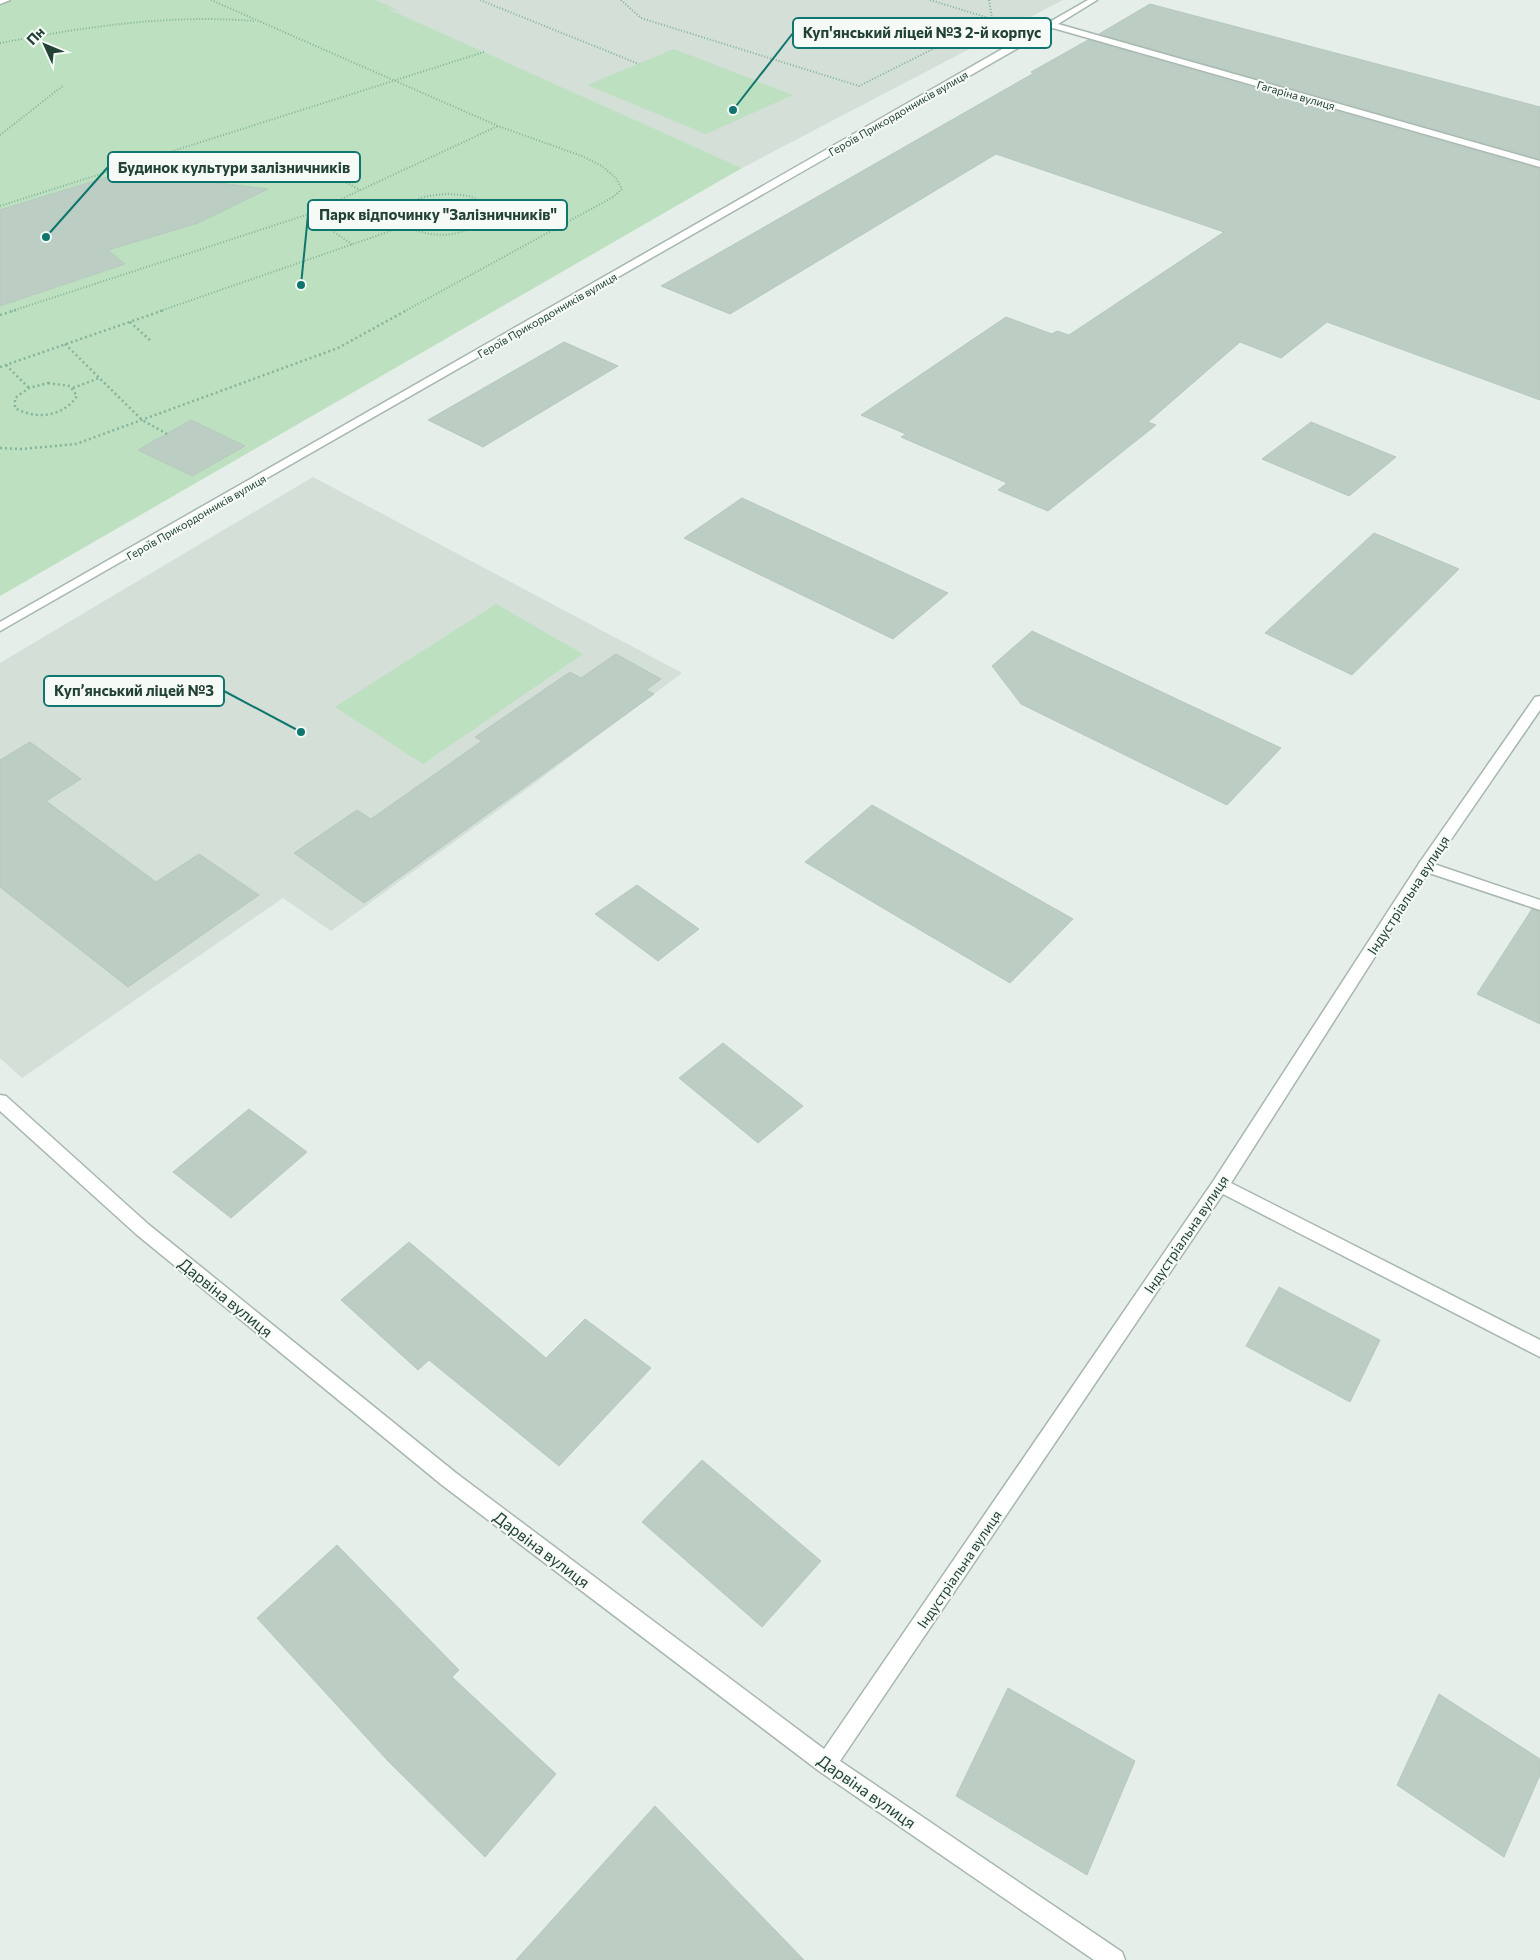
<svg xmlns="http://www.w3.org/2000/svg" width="1540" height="1960" font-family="Commissioner,sans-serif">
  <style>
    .built { fill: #d3dfd7 }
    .green { fill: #bde0c0 }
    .building { fill: #bccdc3; stroke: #b6c9be }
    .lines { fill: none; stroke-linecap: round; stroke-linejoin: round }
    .lane-casing { stroke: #a7b7ae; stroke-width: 3 }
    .street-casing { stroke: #a7b7ae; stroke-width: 3 }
    .path-far1 { stroke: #84b49b; stroke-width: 2; stroke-dasharray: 1 2; stroke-linecap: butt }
    .path { stroke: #84b49b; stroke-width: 2.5; stroke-dasharray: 2 3; stroke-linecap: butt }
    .lane { fill: #fff; fill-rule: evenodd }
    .street { fill: #fff; fill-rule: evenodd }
    .labels { text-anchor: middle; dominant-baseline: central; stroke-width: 4; stroke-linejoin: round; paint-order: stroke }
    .far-street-label { font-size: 11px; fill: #224233; stroke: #f6faf7 }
    .street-label { font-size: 14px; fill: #224233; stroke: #f6faf7 }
    .near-street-label { font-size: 16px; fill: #224233; stroke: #f6faf7 }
    .leader { fill: none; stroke: #0f766e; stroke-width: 2 }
    .callout-dot { fill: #0f766e; stroke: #f6faf7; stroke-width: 2 }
    .callout { fill: #f6faf7; stroke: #0f766e; stroke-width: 2 }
    .callout-label { font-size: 15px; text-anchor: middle; font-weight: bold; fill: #224233 }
  </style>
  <rect width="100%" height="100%" fill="#e5eee8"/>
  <!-- built -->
  <g class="built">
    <path d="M 376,0 L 1063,0 L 742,168 L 385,8 L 397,10 Z"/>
    <path d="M 313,477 L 682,673 L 523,792 L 331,931 L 283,898 L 22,1078 L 0,1058 L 0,663 Z"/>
  </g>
  <!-- green -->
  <g class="green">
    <path d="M 0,0 L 376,0 L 400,11 L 388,9 L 742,168 L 0,596 L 0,306 L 125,264 L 43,197 L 0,210 Z"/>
    <path d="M 674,49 L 793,95 L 706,134 L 587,85 Z"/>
    <path d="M 496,604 L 583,654 L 423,764 L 335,707 Z"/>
  </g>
  <!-- building -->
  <g class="building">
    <path d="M 1150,4 L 1540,107 L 1540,159 L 1099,34 Z"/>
    <path d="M 1088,40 L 1540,169 L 1540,400 L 1327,322 L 1281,358 L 1240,342 L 1148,422 L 1156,425 L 1048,511 L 998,490 L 1007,483 L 901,437 L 906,434 L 861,415 L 1006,317 L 1052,334 L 1057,331 L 1069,335 L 1224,232 L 996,154 L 730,314 L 661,286 L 1034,73 L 1031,72 Z"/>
    <path d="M 136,168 L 155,180 L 186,179 L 268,189 L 198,223 L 108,250 L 125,264 L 0,306 L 0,210 Z"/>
    <path d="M 564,342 L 618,366 L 483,447 L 428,420 Z"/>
    <path d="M 191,420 L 245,446 L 192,476 L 138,450 Z"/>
    <path d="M 1311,422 L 1396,457 L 1349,496 L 1262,459 Z"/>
    <path d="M 742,498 L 948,593 L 893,639 L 684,538 Z"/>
    <path d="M 1374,533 L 1459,569 L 1352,675 L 1265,633 Z"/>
    <path d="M 1032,631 L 1281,748 L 1227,805 L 1021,704 L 992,666 Z"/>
    <path d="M 616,654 L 661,679 L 646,690 L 654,694 L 364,903 L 294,853 L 357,810 L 371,819 L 482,741 L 475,737 L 570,672 L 581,678 Z"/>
    <path d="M 30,742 L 81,779 L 46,801 L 156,882 L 199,854 L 259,895 L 128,987 L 0,887 L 0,760 Z"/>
    <path d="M 872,805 L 1073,919 L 1010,983 L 805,862 Z"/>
    <path d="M 637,885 L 699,929 L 658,961 L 595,914 Z"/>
    <path d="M 1532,909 L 1540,912 L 1540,1024 L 1477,994 Z"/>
    <path d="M 723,1043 L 803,1106 L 758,1143 L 679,1078 Z"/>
    <path d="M 249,1109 L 307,1152 L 231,1218 L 173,1172 Z"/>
    <path d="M 409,1242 L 546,1358 L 585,1319 L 651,1368 L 559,1466 L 429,1360 L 418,1370 L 341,1300 Z"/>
    <path d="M 1279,1287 L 1380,1340 L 1350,1402 L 1246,1346 Z"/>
    <path d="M 702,1460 L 821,1561 L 762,1627 L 642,1522 Z"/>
    <path d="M 337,1545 L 459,1670 L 452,1677 L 556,1774 L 485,1857 L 388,1761 L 257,1618 Z"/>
    <path d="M 1008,1688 L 1135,1761 L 1087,1875 L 956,1796 Z"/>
    <path d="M 1439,1694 L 1540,1759 L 1540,1775 L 1504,1857 L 1397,1785 Z"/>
    <path d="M 655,1806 L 804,1960 L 516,1960 Z"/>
  </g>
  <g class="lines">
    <!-- lane casing -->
    <g class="lane-casing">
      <path id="lane" d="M 1425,861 L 1540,900 L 1540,910 L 1420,870 L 1418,866 L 1420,862 Z"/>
    </g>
    <!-- street casing -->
    <g class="street-casing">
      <g id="street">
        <path d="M 0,0 L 10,0 L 0,4 Z"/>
        <path d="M 1088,0 L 1097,0 L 1058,24 L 1540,161 L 1540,167 L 1053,28 L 0,631 L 0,622 Z"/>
        <path d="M 1540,696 L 1540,710 L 1430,870 L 1231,1183 L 1540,1340 L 1540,1357 L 1223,1194 L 840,1761 L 1122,1952 L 1125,1960 L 1094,1960 L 819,1771 L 442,1485 L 136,1234 L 0,1111 L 0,1095 L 6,1096 L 148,1224 L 456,1473 L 824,1749 L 1214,1180 L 1420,862 L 1535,697 Z"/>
      </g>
    </g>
    <!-- path-far1 -->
    <g class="path-far1">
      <path d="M 211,0 L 498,126 L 582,156 L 602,166 L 616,178 L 622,189 L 613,197 L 405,311"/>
      <path d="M 480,0 L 639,64"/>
      <path d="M 621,0 L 641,18 L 859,86 L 935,48"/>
      <path d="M 930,0 L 992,19"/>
      <path d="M 989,0 L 992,18"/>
      <path d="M 0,43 C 85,27 167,14 254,21"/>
      <path d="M 0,135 L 64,85"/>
      <path d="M 348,167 L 331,174 L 360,190"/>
      <path d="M 448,194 C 465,195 483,195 488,214 C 466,240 429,240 401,223 L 400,215 C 408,197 431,195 448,194 Z"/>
      <path d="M 0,206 L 484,52"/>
      <path d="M 309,215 L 353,245"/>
      <path d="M 12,311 L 309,214 L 498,126"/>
      <path d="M 160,311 L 405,226"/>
    </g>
    <!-- path -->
    <g class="path">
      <path d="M 0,315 L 16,310"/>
      <path d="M 130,322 L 151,341"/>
      <path d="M 65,344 L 142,420 L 167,434"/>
      <path d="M 6,365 L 29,388"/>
      <path d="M 0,367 L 164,310"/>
      <path d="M 48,383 L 70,386 L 77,396 C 63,417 36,420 15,408 L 15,398 L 29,388 Z"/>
      <path d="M 73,388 L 99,378"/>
      <path d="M 0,448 L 22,449 L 76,444 L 338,348 L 407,310"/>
    </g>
    <!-- lane -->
    <use href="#lane" class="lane"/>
    <!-- street -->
    <use href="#street" class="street"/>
  </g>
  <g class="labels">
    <!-- far-street labels -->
    <g class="far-street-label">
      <text transform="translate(1296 95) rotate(16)">Гагаріна вулиця</text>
      <text transform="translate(898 113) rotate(-30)">Героїв Прикордонників вулиця</text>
      <text transform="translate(547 315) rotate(-30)">Героїв Прикордонників вулиця</text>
      <text transform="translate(196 517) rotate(-30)">Героїв Прикордонників вулиця</text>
    </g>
    <!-- street labels -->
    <g class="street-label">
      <text transform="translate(1408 895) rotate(-57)">Індустріальна вулиця</text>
      <text transform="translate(1186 1234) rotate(-56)">Індустріальна вулиця</text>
      <text transform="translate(959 1569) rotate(-56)">Індустріальна вулиця</text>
    </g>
    <!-- near-street labels -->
    <g class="near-street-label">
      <text transform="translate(226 1297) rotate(39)">Дарвіна вулиця</text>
      <text transform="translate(542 1549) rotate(37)">Дарвіна вулиця</text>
      <text transform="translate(867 1791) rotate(35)">Дарвіна вулиця</text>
    </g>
  </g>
  <!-- callouts -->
  <path class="leader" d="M733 110L793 33M46 237L108 167M301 285L308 215M301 732L224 691"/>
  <g class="callout-dot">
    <circle cx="733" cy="110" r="5"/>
    <circle cx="46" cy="237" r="5"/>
    <circle cx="301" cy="285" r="5"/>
    <circle cx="301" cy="732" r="5"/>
  </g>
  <g class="callout">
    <rect x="793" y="18" width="258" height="30" rx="5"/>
    <rect x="108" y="152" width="252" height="30" rx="5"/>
    <rect x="308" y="200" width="259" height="30" rx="5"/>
    <rect x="44" y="676" width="180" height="30" rx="5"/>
  </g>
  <g class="callout-label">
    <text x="922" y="38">Куп'янський ліцей №3 2-й корпус</text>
    <text x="234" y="173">Будинок культури залізничників</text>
    <text x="438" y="220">Парк відпочинку "Залізничників"</text>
    <text x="134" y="696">Куп’янський ліцей №3</text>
  </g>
  <!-- north arrow -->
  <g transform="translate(45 45) rotate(314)" stroke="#f6faf7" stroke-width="4" paint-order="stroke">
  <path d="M0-4L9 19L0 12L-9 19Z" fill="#224233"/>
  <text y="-8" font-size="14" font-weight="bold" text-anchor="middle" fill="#224233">Пн</text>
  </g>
</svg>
